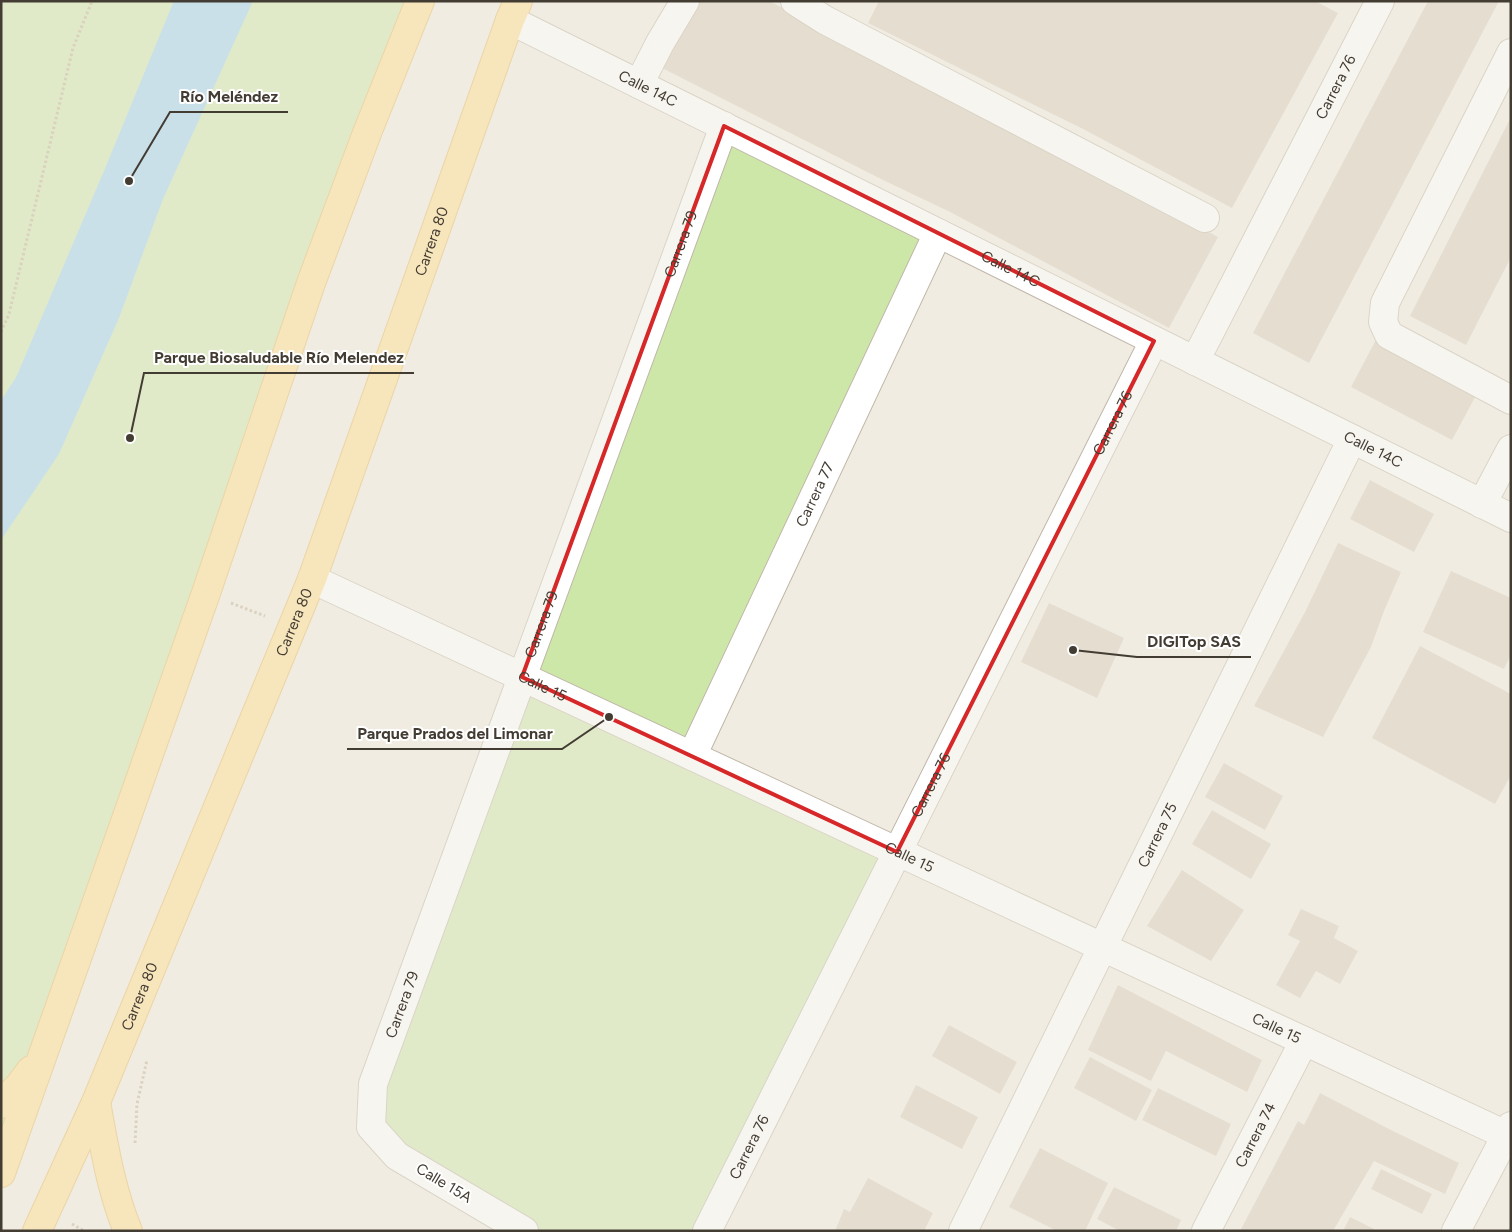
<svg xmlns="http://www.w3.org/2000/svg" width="1512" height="1232" font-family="Figtree,sans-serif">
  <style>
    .green { fill: #cde7a9 }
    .water { fill: #9cd0f1 }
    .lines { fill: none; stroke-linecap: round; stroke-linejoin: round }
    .river { stroke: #9cd0f1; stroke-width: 54 }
    .building { fill: #d6caba }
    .minor-casing { stroke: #c0b7a8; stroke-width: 30 }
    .major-casing { stroke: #e5b85d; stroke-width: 30 }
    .path { stroke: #bfaf96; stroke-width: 3; stroke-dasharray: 2.5 2.5; stroke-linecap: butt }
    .minor { stroke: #fff; stroke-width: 28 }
    .major { stroke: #ffdb8e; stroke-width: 28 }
    .marked { fill: none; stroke: #d62828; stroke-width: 4; stroke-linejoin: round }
    .labels { text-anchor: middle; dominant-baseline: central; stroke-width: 4; stroke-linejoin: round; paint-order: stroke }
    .street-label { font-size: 15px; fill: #433c33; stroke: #fff }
    .leader { fill: none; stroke: #433c33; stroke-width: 2 }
    .callout-dot { fill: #433c33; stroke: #fff; stroke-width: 2 }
    .callout-label { font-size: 16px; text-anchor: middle; font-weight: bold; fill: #433c33; stroke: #fff; stroke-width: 4; stroke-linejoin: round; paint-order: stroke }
  </style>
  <rect width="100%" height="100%" fill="#f1ece2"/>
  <!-- green -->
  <g class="green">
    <path d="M 1,1 L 420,1 L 1,1173 Z"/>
    <path d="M 724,126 L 938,233 L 692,756 L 897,852 L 707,1231 L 524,1231 L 371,1127 Z"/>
  </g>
  <!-- water -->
  <path class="water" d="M 219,1 L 253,1 L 163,199 L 119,318 L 59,454 L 1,540 L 1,474 L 32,432 L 63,365 L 108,256 Z"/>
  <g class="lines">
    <!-- river -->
    <path class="river" d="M 1,450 L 40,390 L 129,181 L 203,1"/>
  </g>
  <!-- building -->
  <g class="building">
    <path d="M 695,1 L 769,1 L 932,82 L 1218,237 L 1169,328 L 950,212 L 883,180 L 662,68 Z"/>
    <path d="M 879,1 L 1315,1 L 1338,13 L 1232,208 L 1083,129 L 868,23 Z"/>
    <path d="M 1428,1 L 1499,1 L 1309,363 L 1253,333 Z"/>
    <path d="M 1511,117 L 1511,257 L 1466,345 L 1410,316 Z"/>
    <path d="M 1378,336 L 1479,390 L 1452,440 L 1351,387 Z"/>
    <path d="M 1370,480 L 1434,514 L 1414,552 L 1350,519 Z"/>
    <path d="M 1338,543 L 1401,572 L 1384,611 L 1371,647 L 1323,737 L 1254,706 L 1305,612 Z"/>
    <path d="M 1451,571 L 1511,598 L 1511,655 L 1504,669 L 1423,632 Z"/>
    <path d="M 1049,603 L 1124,638 L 1097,698 L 1021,662 Z"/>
    <path d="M 1420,646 L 1511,694 L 1511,775 L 1495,804 L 1372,738 Z"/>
    <path d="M 1224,763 L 1283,796 L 1265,830 L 1205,797 Z"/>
    <path d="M 1212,810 L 1271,844 L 1251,879 L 1192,844 Z"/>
    <path d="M 1182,870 L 1244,910 L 1211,961 L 1147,926 Z"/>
    <path d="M 1301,909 L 1339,926 L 1334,938 L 1358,951 L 1340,984 L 1316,971 L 1300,998 L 1276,985 L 1300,941 L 1288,935 Z"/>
    <path d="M 1118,985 L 1262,1060 L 1247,1092 L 1166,1051 L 1151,1081 L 1088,1050 Z"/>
    <path d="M 949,1025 L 1017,1062 L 1000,1094 L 932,1056 Z"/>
    <path d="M 1090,1057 L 1152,1090 L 1136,1121 L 1074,1088 Z"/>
    <path d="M 916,1085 L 978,1117 L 962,1149 L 900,1117 Z"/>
    <path d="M 1158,1088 L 1231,1124 L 1216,1156 L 1142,1120 Z"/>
    <path d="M 1320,1093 L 1391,1130 L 1459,1163 L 1445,1194 L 1374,1161 L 1333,1231 L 1240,1231 L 1298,1121 L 1304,1125 Z"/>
    <path d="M 1040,1148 L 1108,1183 L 1085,1231 L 1057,1231 L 1009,1207 Z"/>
    <path d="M 1381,1169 L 1432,1194 L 1422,1214 L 1371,1189 Z"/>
    <path d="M 868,1178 L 933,1213 L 924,1231 L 835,1231 L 844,1209 L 850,1212 Z"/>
    <path d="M 1114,1187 L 1181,1220 L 1176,1231 L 1120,1231 L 1097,1219 Z"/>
    <path d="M 1350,1217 L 1378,1231 L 1343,1231 Z"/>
  </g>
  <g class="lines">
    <!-- minor casing -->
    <g class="minor-casing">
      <g id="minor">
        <path d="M 795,1 L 825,20 L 1205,218"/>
        <path id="s1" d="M 510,20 L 1511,518"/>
        <path d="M 1511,53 L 1385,303 L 1383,322 L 1389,335 L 1511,400"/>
        <path d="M 639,84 L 660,43 L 685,1"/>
        <path id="s2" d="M 1195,361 L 1380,1"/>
        <path d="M 1482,504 L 1511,449"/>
        <path id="s3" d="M 312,579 L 1506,1135"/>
        <path id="s4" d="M 692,756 L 938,233"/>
        <path id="s5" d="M 524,1231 L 397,1156 L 371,1127 L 373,1084 L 724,126"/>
        <path id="s6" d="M 707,1231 L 1154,341"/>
        <path id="s7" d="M 963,1231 L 1352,439"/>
        <path id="s8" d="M 1206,1231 L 1304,1041"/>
        <path d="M 1456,1231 L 1511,1126"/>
      </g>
    </g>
    <!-- major casing -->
    <g class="major-casing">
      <g id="major">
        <path d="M 96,1102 C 104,1146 111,1190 128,1231"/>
        <path d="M 1,1104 L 19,1086 L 31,1070"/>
        <path d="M 1,1173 L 206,593 L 311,283 L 367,133 L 420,1"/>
        <path id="s9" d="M 37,1231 L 96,1102 L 312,579 L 510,20 L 518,1"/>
      </g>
    </g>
    <!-- path -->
    <g class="path">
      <path d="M 1,332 L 9,314 L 73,48 L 92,1"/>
      <path d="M 231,603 L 265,616"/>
      <path d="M 135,1143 L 137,1104 L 147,1060"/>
      <path d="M 72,1224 L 84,1231"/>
    </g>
    <!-- minor -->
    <use href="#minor" class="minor"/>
    <!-- major -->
    <use href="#major" class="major"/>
  </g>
  <!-- marked area -->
  <path d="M0 0H1512V1232H0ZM 724,126 L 1154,341 L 897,852 L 522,677 Z" fill="#f1ece2" fill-opacity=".55" fill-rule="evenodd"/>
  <path class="marked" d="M 724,126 L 1154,341 L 897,852 L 522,677 Z"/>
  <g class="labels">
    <!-- street labels -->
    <g class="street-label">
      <text stroke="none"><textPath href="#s1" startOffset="154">Calle 14C</textPath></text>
      <text stroke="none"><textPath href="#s2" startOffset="308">Carrera 76</textPath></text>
      <text stroke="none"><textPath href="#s9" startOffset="1066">Carrera 80</textPath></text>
      <text stroke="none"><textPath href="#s5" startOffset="1124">Carrera 79</textPath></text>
      <text stroke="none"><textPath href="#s1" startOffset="559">Calle 14C</textPath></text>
      <text stroke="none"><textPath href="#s6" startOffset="904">Carrera 76</textPath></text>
      <text stroke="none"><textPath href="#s1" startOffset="964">Calle 14C</textPath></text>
      <text stroke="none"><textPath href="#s4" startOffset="289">Carrera 77</textPath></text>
      <text stroke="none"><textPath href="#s9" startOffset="661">Carrera 80</textPath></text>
      <text stroke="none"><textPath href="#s5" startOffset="719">Carrera 79</textPath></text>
      <text stroke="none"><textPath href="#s3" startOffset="254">Calle 15</textPath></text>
      <text stroke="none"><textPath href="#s6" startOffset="499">Carrera 76</textPath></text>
      <text stroke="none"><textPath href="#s7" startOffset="441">Carrera 75</textPath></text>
      <text stroke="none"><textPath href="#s3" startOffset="659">Calle 15</textPath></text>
      <text stroke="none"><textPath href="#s9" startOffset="256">Carrera 80</textPath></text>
      <text stroke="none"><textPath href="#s5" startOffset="314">Carrera 79</textPath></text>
      <text stroke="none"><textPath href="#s3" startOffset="1064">Calle 15</textPath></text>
      <text stroke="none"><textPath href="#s8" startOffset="108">Carrera 74</textPath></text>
      <text stroke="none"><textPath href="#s6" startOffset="94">Carrera 76</textPath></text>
      <text transform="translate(444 1183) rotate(31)">Calle 15A</text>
    </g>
  </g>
  <!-- callouts -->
  <path class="leader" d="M129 181L170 112H288M130 438L144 373H414M1073 650L1137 657H1251M609 717L562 749H347"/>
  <g class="callout-dot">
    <circle cx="129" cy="181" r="5"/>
    <circle cx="130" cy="438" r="5"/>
    <circle cx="1073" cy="650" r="5"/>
    <circle cx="609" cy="717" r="5"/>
  </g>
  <g class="callout-label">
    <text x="229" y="102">Río Meléndez</text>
    <text x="279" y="363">Parque Biosaludable Río Melendez</text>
    <text x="1194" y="647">DIGITop SAS</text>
    <text x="455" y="739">Parque Prados del Limonar</text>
  </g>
  <!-- border -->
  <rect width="1512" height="1232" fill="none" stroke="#433c33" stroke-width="5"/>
</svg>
